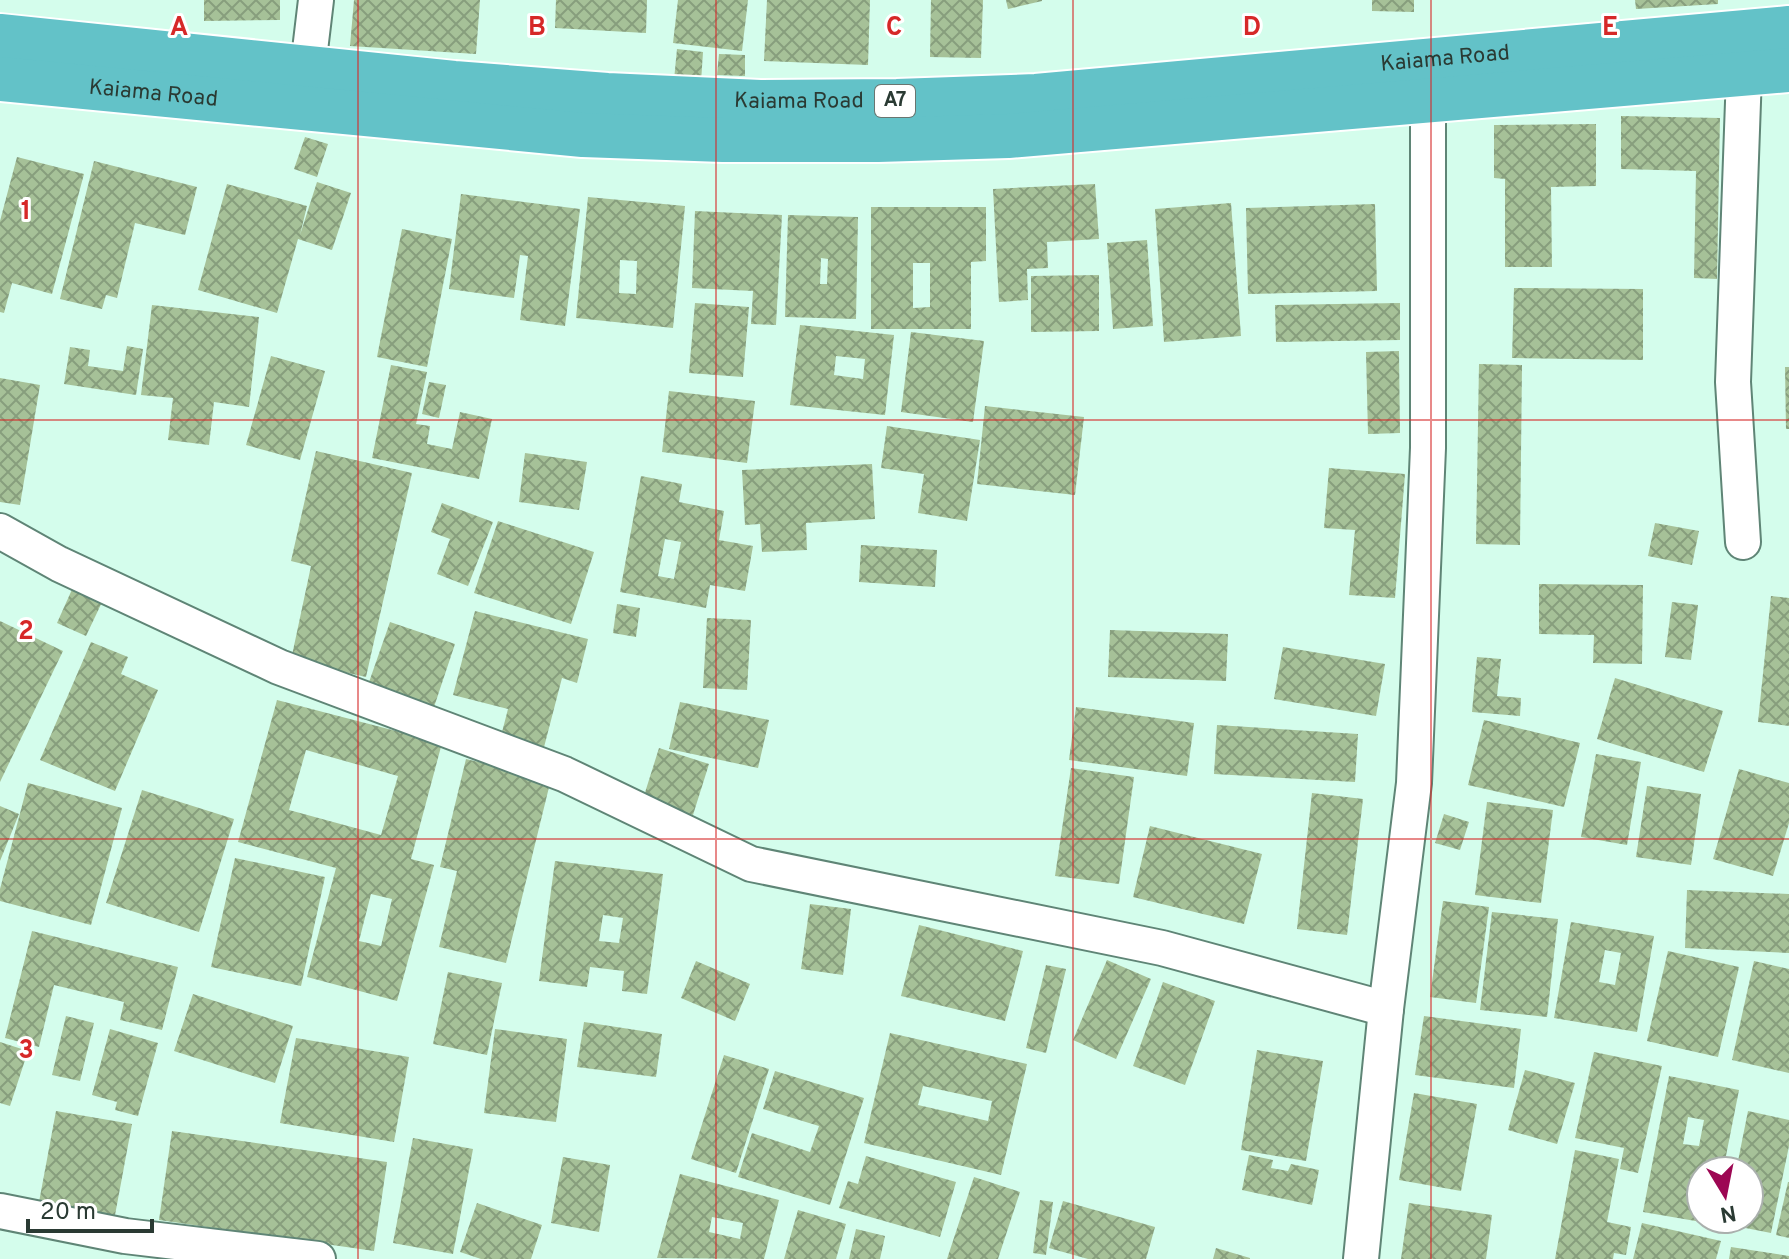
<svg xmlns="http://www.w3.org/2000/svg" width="1789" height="1259" font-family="Overpass,sans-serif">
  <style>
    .building { fill: url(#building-cross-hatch); fill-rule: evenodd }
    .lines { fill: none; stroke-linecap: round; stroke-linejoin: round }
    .minor-casing { stroke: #5f8576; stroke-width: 38 }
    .trunk-casing { stroke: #fff; stroke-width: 48 }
    .minor { stroke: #fff; stroke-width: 34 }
    .trunk { stroke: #63c2c8; stroke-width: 44 }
    .grid { fill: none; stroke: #d62828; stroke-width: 2; stroke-opacity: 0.55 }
    .labels { text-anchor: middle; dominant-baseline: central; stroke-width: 6; stroke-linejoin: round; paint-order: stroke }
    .shield { fill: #fff; stroke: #6a7570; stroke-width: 2 }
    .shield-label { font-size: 20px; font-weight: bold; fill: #2a3a33 }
    .street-label { font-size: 22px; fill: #2a3a33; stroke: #fff }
    .grid-label { font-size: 26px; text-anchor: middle; font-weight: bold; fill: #d62828; stroke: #fff; stroke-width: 6; stroke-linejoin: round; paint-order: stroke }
  </style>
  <defs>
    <pattern id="building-cross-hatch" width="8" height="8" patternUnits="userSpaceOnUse" patternTransform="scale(2)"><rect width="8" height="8" fill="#a6c198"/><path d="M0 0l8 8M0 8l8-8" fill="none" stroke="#879e7d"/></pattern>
  </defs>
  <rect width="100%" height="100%" fill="#d4fdec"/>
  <!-- building -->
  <g class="building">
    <path d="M 204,0 L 280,0 L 280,20 L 204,21 Z"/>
    <path d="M 354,0 L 480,0 L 476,54 L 350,46 Z"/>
    <path d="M 556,0 L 647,0 L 646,33 L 555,28 Z"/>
    <path d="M 678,0 L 748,0 L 742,51 L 673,43 Z"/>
    <path d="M 767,0 L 870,0 L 868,65 L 764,61 Z"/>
    <path d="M 931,0 L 983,0 L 981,58 L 930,57 Z"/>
    <path d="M 1006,0 L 1042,0 L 1042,1 L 1008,9 Z"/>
    <path d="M 1372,0 L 1414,0 L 1414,12 L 1372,11 Z"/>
    <path d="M 1635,0 L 1718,0 L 1718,4 L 1636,9 Z"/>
    <path d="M 677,49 L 703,52 L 701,82 L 674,80 Z"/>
    <path d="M 719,54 L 745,55 L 745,76 L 717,75 Z"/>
    <path d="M 1621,116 L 1720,118 L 1717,279 L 1694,278 L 1696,171 L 1621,169 Z"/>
    <path d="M 1596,124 L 1596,186 L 1551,187 L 1552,267 L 1505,267 L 1505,179 L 1494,178 L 1494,125 Z"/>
    <path d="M 305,137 L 328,144 L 317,177 L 294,169 Z"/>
    <path d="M 17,157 L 84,174 L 52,294 L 12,283 L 4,313 L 0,312 L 0,221 Z"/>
    <path d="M 94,161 L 197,187 L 185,235 L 135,223 L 117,298 L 106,295 L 102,309 L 60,299 Z"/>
    <path d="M 317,182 L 351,193 L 332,250 L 298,239 L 277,313 L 198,290 L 227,184 L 307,206 L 300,235 Z"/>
    <path d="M 1095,184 L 1099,239 L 1047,242 L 1048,268 L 1027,269 L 1028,300 L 999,302 L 993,189 Z"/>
    <path d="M 461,194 L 580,209 L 565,326 L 520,320 L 528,256 L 520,255 L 514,298 L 449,289 Z"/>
    <path d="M 588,197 L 685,206 L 673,328 L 576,318 ZM 620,260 L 637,261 L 636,294 L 619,293 Z"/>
    <path d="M 1231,203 L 1241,336 L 1164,342 L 1155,209 Z"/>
    <path d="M 1375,204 L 1377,291 L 1248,294 L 1246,208 Z"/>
    <path d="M 871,207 L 986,207 L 986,261 L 971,262 L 971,329 L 871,329 ZM 913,263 L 930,263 L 930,307 L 913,308 Z"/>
    <path d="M 695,211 L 782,215 L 776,325 L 751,324 L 753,291 L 692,288 Z"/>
    <path d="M 788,215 L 858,217 L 856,319 L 785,317 ZM 821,258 L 828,259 L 827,284 L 820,284 Z"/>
    <path d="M 402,229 L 452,239 L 427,367 L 377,357 Z"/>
    <path d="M 1147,240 L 1153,326 L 1113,329 L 1107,243 Z"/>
    <path d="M 1099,275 L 1099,331 L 1031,332 L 1031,276 Z"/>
    <path d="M 1514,288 L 1643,289 L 1643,360 L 1512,358 Z"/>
    <path d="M 695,303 L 749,307 L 743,377 L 689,373 Z"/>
    <path d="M 1400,303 L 1400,340 L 1276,342 L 1275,305 Z"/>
    <path d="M 152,305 L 259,317 L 249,407 L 214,402 L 209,445 L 168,440 L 173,398 L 141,395 Z"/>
    <path d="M 800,325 L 894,335 L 885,415 L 790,405 ZM 836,356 L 865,359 L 863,379 L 834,375 Z"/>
    <path d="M 911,332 L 984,341 L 973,422 L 901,412 Z"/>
    <path d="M 127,346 L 143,349 L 136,395 L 64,384 L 70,347 L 90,350 L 88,366 L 123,371 Z"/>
    <path d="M 1399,351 L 1400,433 L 1368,434 L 1366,352 Z"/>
    <path d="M 271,356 L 325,371 L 300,460 L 246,445 Z"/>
    <path d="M 1479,364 L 1522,365 L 1520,545 L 1476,544 Z"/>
    <path d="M 391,365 L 427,372 L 416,424 L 430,426 L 427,444 L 452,449 L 460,412 L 492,419 L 479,479 L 372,458 Z"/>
    <path d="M 1785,367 L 1789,367 L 1789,429 L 1786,429 Z"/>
    <path d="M 0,378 L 40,385 L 20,505 L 0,502 Z"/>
    <path d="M 429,382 L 446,385 L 439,418 L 422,414 Z"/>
    <path d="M 669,391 L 755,401 L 747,463 L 662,452 Z"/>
    <path d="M 985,406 L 1084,417 L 1075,495 L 977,484 Z"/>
    <path d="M 887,426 L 980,440 L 967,521 L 918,513 L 924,474 L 881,468 Z"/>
    <path d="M 316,451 L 412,473 L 366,677 L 291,660 L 311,566 L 291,561 Z"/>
    <path d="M 525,453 L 587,462 L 579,510 L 519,502 Z"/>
    <path d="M 872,464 L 875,519 L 806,523 L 807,550 L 762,552 L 760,524 L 745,525 L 742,470 Z"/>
    <path d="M 1329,468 L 1405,474 L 1395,598 L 1349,595 L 1355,530 L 1324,528 Z"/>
    <path d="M 641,476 L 682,484 L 679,502 L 724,511 L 719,540 L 753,546 L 745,591 L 710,585 L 706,608 L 620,592 ZM 665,539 L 681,542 L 674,579 L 658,576 Z"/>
    <path d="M 442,503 L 493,522 L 468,586 L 437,574 L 450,539 L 431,532 Z"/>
    <path d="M 498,521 L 594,552 L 571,624 L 474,593 Z"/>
    <path d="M 1655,523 L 1699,531 L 1692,565 L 1648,556 Z"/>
    <path d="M 861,545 L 937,550 L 935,587 L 859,582 Z"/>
    <path d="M 1539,584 L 1643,585 L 1642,664 L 1593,663 L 1594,635 L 1539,634 Z"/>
    <path d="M 74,585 L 104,598 L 86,636 L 57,623 Z"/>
    <path d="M 1771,596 L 1789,598 L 1789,726 L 1758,722 Z"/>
    <path d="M 1672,602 L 1698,605 L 1691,660 L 1665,657 Z"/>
    <path d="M 617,604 L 640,608 L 636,637 L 613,633 Z"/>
    <path d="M 475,611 L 588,639 L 577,683 L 562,678 L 543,751 L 500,740 L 508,709 L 453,695 Z"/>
    <path d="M 707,618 L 751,620 L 747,690 L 703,688 Z"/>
    <path d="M 0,621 L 63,651 L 0,782 Z"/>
    <path d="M 390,622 L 455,644 L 434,707 L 368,685 Z"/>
    <path d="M 1110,630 L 1228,634 L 1226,681 L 1108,677 Z"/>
    <path d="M 91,642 L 128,657 L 121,674 L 158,690 L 115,791 L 40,760 Z"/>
    <path d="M 1283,647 L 1385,664 L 1376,716 L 1274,699 Z"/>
    <path d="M 1477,657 L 1501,659 L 1497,696 L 1521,698 L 1520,716 L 1472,712 Z"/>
    <path d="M 1615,678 L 1723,711 L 1704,772 L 1597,739 Z"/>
    <path d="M 277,700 L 442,743 L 411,859 L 434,865 L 397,1001 L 307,977 L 336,868 L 238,842 ZM 306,750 L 398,776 L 381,835 L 289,810 ZM 371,894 L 392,899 L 381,946 L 359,941 Z"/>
    <path d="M 680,702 L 769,720 L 758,768 L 669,749 Z"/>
    <path d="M 1076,707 L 1194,723 L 1187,776 L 1069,760 Z"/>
    <path d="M 1484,720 L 1580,743 L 1564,807 L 1468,785 Z"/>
    <path d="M 1217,725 L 1358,734 L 1355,782 L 1214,774 Z"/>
    <path d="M 659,748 L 709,764 L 693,815 L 643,799 Z"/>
    <path d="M 1596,754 L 1641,762 L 1627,845 L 1581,837 Z"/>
    <path d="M 466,759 L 551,779 L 506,963 L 439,947 L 457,871 L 440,867 Z"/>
    <path d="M 1071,768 L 1134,777 L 1119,884 L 1055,876 Z"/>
    <path d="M 1739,769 L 1789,783 L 1789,823 L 1773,876 L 1713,859 Z"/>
    <path d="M 28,783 L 122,808 L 91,925 L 0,901 L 0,889 Z"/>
    <path d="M 1647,786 L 1701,794 L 1691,865 L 1636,857 Z"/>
    <path d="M 142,790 L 234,819 L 199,932 L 106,903 Z"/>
    <path d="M 1312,793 L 1363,799 L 1347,935 L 1297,929 Z"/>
    <path d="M 1487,802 L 1553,810 L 1541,903 L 1475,895 Z"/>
    <path d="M 0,806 L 19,814 L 0,861 Z"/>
    <path d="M 1444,814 L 1469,822 L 1460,850 L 1435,843 Z"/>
    <path d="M 1150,826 L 1262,854 L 1244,924 L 1133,897 Z"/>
    <path d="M 235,858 L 325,877 L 301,986 L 211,967 Z"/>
    <path d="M 555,861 L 663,874 L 647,994 L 622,991 L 624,971 L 590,967 L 587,987 L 539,981 ZM 603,915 L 623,918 L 619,943 L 599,941 Z"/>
    <path d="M 1687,890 L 1789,894 L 1789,953 L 1685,948 Z"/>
    <path d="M 1443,901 L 1489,907 L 1476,1003 L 1430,997 Z"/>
    <path d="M 810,904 L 851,909 L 843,975 L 801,969 Z"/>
    <path d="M 1492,912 L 1558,919 L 1547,1017 L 1480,1010 Z"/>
    <path d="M 1571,922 L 1654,936 L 1637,1032 L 1554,1018 ZM 1605,950 L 1621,953 L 1615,985 L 1599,982 Z"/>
    <path d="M 919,925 L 1023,951 L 1005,1021 L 901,996 Z"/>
    <path d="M 32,931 L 178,967 L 162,1030 L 120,1020 L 124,1002 L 54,985 L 39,1047 L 5,1038 Z"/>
    <path d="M 1668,951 L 1739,967 L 1718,1057 L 1647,1041 Z"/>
    <path d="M 1107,960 L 1151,979 L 1116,1059 L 1073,1040 Z"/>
    <path d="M 696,961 L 750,984 L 735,1021 L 681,998 Z"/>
    <path d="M 1754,961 L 1789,969 L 1789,1073 L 1732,1060 Z"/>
    <path d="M 1046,965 L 1066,969 L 1046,1053 L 1026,1048 Z"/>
    <path d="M 448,972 L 502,983 L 487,1055 L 433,1044 Z"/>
    <path d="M 1163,982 L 1215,1001 L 1185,1085 L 1133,1066 Z"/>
    <path d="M 193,994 L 293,1026 L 275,1083 L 174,1051 Z"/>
    <path d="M 66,1016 L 94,1023 L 80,1081 L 52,1075 Z"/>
    <path d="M 1424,1016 L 1521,1029 L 1514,1088 L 1415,1075 Z"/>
    <path d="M 584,1022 L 662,1034 L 656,1077 L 577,1067 Z"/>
    <path d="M 110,1029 L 158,1043 L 138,1116 L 115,1110 L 117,1102 L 92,1095 Z"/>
    <path d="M 495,1029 L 567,1039 L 556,1122 L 484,1113 Z"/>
    <path d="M 890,1033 L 1027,1064 L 1001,1175 L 864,1143 ZM 923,1086 L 992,1101 L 988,1121 L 918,1105 Z"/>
    <path d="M 296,1038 L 409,1057 L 394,1142 L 280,1123 Z"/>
    <path d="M 0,1042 L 28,1051 L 10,1106 L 0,1103 Z"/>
    <path d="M 1257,1050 L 1323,1061 L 1306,1161 L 1241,1150 Z"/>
    <path d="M 1594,1052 L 1662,1066 L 1638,1173 L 1620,1169 L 1624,1148 L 1575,1138 Z"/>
    <path d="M 724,1055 L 769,1069 L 736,1173 L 691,1159 Z"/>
    <path d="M 1525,1070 L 1575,1083 L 1557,1144 L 1508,1130 Z"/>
    <path d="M 775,1071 L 864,1098 L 830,1205 L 738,1177 L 752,1133 L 810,1152 L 819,1126 L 763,1109 Z"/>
    <path d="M 1669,1076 L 1739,1090 L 1723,1171 L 1701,1171 L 1701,1219 L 1714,1219 L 1713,1224 L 1643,1212 ZM 1688,1117 L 1704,1120 L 1699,1146 L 1683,1144 Z"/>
    <path d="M 1414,1093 L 1477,1104 L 1461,1191 L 1399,1180 Z"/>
    <path d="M 56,1111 L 132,1124 L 115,1215 L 39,1202 Z"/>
    <path d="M 1748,1111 L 1789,1120 L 1789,1146 L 1771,1233 L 1725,1224 L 1726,1219 L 1749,1219 L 1749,1171 L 1736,1171 Z"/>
    <path d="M 172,1131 L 387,1162 L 374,1251 L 159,1220 Z"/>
    <path d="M 413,1138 L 473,1149 L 453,1254 L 393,1243 Z"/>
    <path d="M 1575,1150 L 1619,1159 L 1607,1222 L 1631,1227 L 1626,1255 L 1614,1253 L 1613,1259 L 1555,1259 Z"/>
    <path d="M 1249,1155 L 1273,1160 L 1271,1168 L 1288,1171 L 1291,1164 L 1319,1170 L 1312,1205 L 1242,1190 Z"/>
    <path d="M 866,1156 L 956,1182 L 940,1237 L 839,1208 L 848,1181 L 858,1184 Z"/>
    <path d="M 563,1157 L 610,1165 L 599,1232 L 551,1223 Z"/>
    <path d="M 680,1174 L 779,1200 L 764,1259 L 657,1258 ZM 712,1217 L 743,1223 L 740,1239 L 709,1232 Z"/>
    <path d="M 974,1177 L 1020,1192 L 998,1259 L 947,1259 Z"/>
    <path d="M 1788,1182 L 1789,1182 L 1789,1238 L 1776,1235 Z"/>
    <path d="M 1040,1200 L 1053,1202 L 1046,1255 L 1033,1253 Z"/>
    <path d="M 1063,1201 L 1155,1227 L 1146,1259 L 1088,1259 L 1049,1248 Z"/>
    <path d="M 477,1203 L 542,1225 L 531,1259 L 481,1259 L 460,1252 Z"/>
    <path d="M 1409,1203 L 1492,1215 L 1486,1259 L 1401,1259 Z"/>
    <path d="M 798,1210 L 846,1224 L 836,1259 L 784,1259 Z"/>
    <path d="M 1642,1223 L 1721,1241 L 1716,1259 L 1633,1259 Z"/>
    <path d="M 856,1229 L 885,1236 L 880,1259 L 849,1259 Z"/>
    <path d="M 1731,1247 L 1789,1256 L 1789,1259 L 1729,1259 Z"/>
    <path d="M 1216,1248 L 1250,1258 L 1250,1259 L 1213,1259 Z"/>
  </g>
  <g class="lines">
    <!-- minor casing -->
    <g class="minor-casing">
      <g id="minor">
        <path d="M 308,67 L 316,0"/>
        <path d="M 0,531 L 59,564 L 279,667 L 564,774 L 751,864 L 1162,948 L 1386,1009"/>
        <path d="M 1743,542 L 1733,382 L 1744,74"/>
        <path d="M 0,1211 L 125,1236 L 318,1259"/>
        <path d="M 1361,1259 L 1386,1009 L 1414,783 L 1428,448 L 1428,79"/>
      </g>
    </g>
    <!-- trunk casing -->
    <g class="trunk-casing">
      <g id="trunk">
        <path id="s1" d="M 0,36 L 454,83 L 607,95 L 760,102 L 897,101 L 1036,96 L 1789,28"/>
        <path id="s2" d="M 0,79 L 583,135 L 723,140 L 878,140 L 1008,136 L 1789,70"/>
      </g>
    </g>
    <!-- minor -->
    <use href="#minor" class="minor"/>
    <!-- trunk -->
    <use href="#trunk" class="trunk"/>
  </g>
  <!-- grid -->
  <path class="grid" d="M 358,0 L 358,1259M 716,0 L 716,1259M 1073,0 L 1073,1259M 1431,0 L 1431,1259M 0,420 L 1789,420M 0,839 L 1789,839"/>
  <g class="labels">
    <!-- shield labels -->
    <rect class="shield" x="875" y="85" width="40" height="32" rx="6"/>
    <g class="shield-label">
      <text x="895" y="101">A7</text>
    </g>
    <!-- street labels -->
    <g class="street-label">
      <text stroke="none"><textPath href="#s1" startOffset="1450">Kaiama Road</textPath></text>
      <text stroke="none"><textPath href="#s2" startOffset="154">Kaiama Road</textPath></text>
      <text stroke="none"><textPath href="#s1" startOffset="802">Kaiama Road</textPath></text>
    </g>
  </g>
  <g class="grid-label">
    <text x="179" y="35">A</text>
    <text x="537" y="35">B</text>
    <text x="894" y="35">C</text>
    <text x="1252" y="35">D</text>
    <text x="1610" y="35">E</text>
    <text x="26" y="219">1</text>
    <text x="26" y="639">2</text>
    <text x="26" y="1058">3</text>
  </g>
  <!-- north arrow -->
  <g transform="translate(1725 1195) rotate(170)"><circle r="38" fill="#ffffff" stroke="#aab0ad" stroke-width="2"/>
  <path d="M0-6L14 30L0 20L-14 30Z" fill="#9d0753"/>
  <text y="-12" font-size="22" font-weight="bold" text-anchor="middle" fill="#2a3a33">N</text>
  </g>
  <!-- scale -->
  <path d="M28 1219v12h124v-12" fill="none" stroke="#2a3a33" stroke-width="4"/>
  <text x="40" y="1219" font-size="24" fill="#2a3a33" stroke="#ffffff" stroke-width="6" paint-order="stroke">20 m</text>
</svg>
